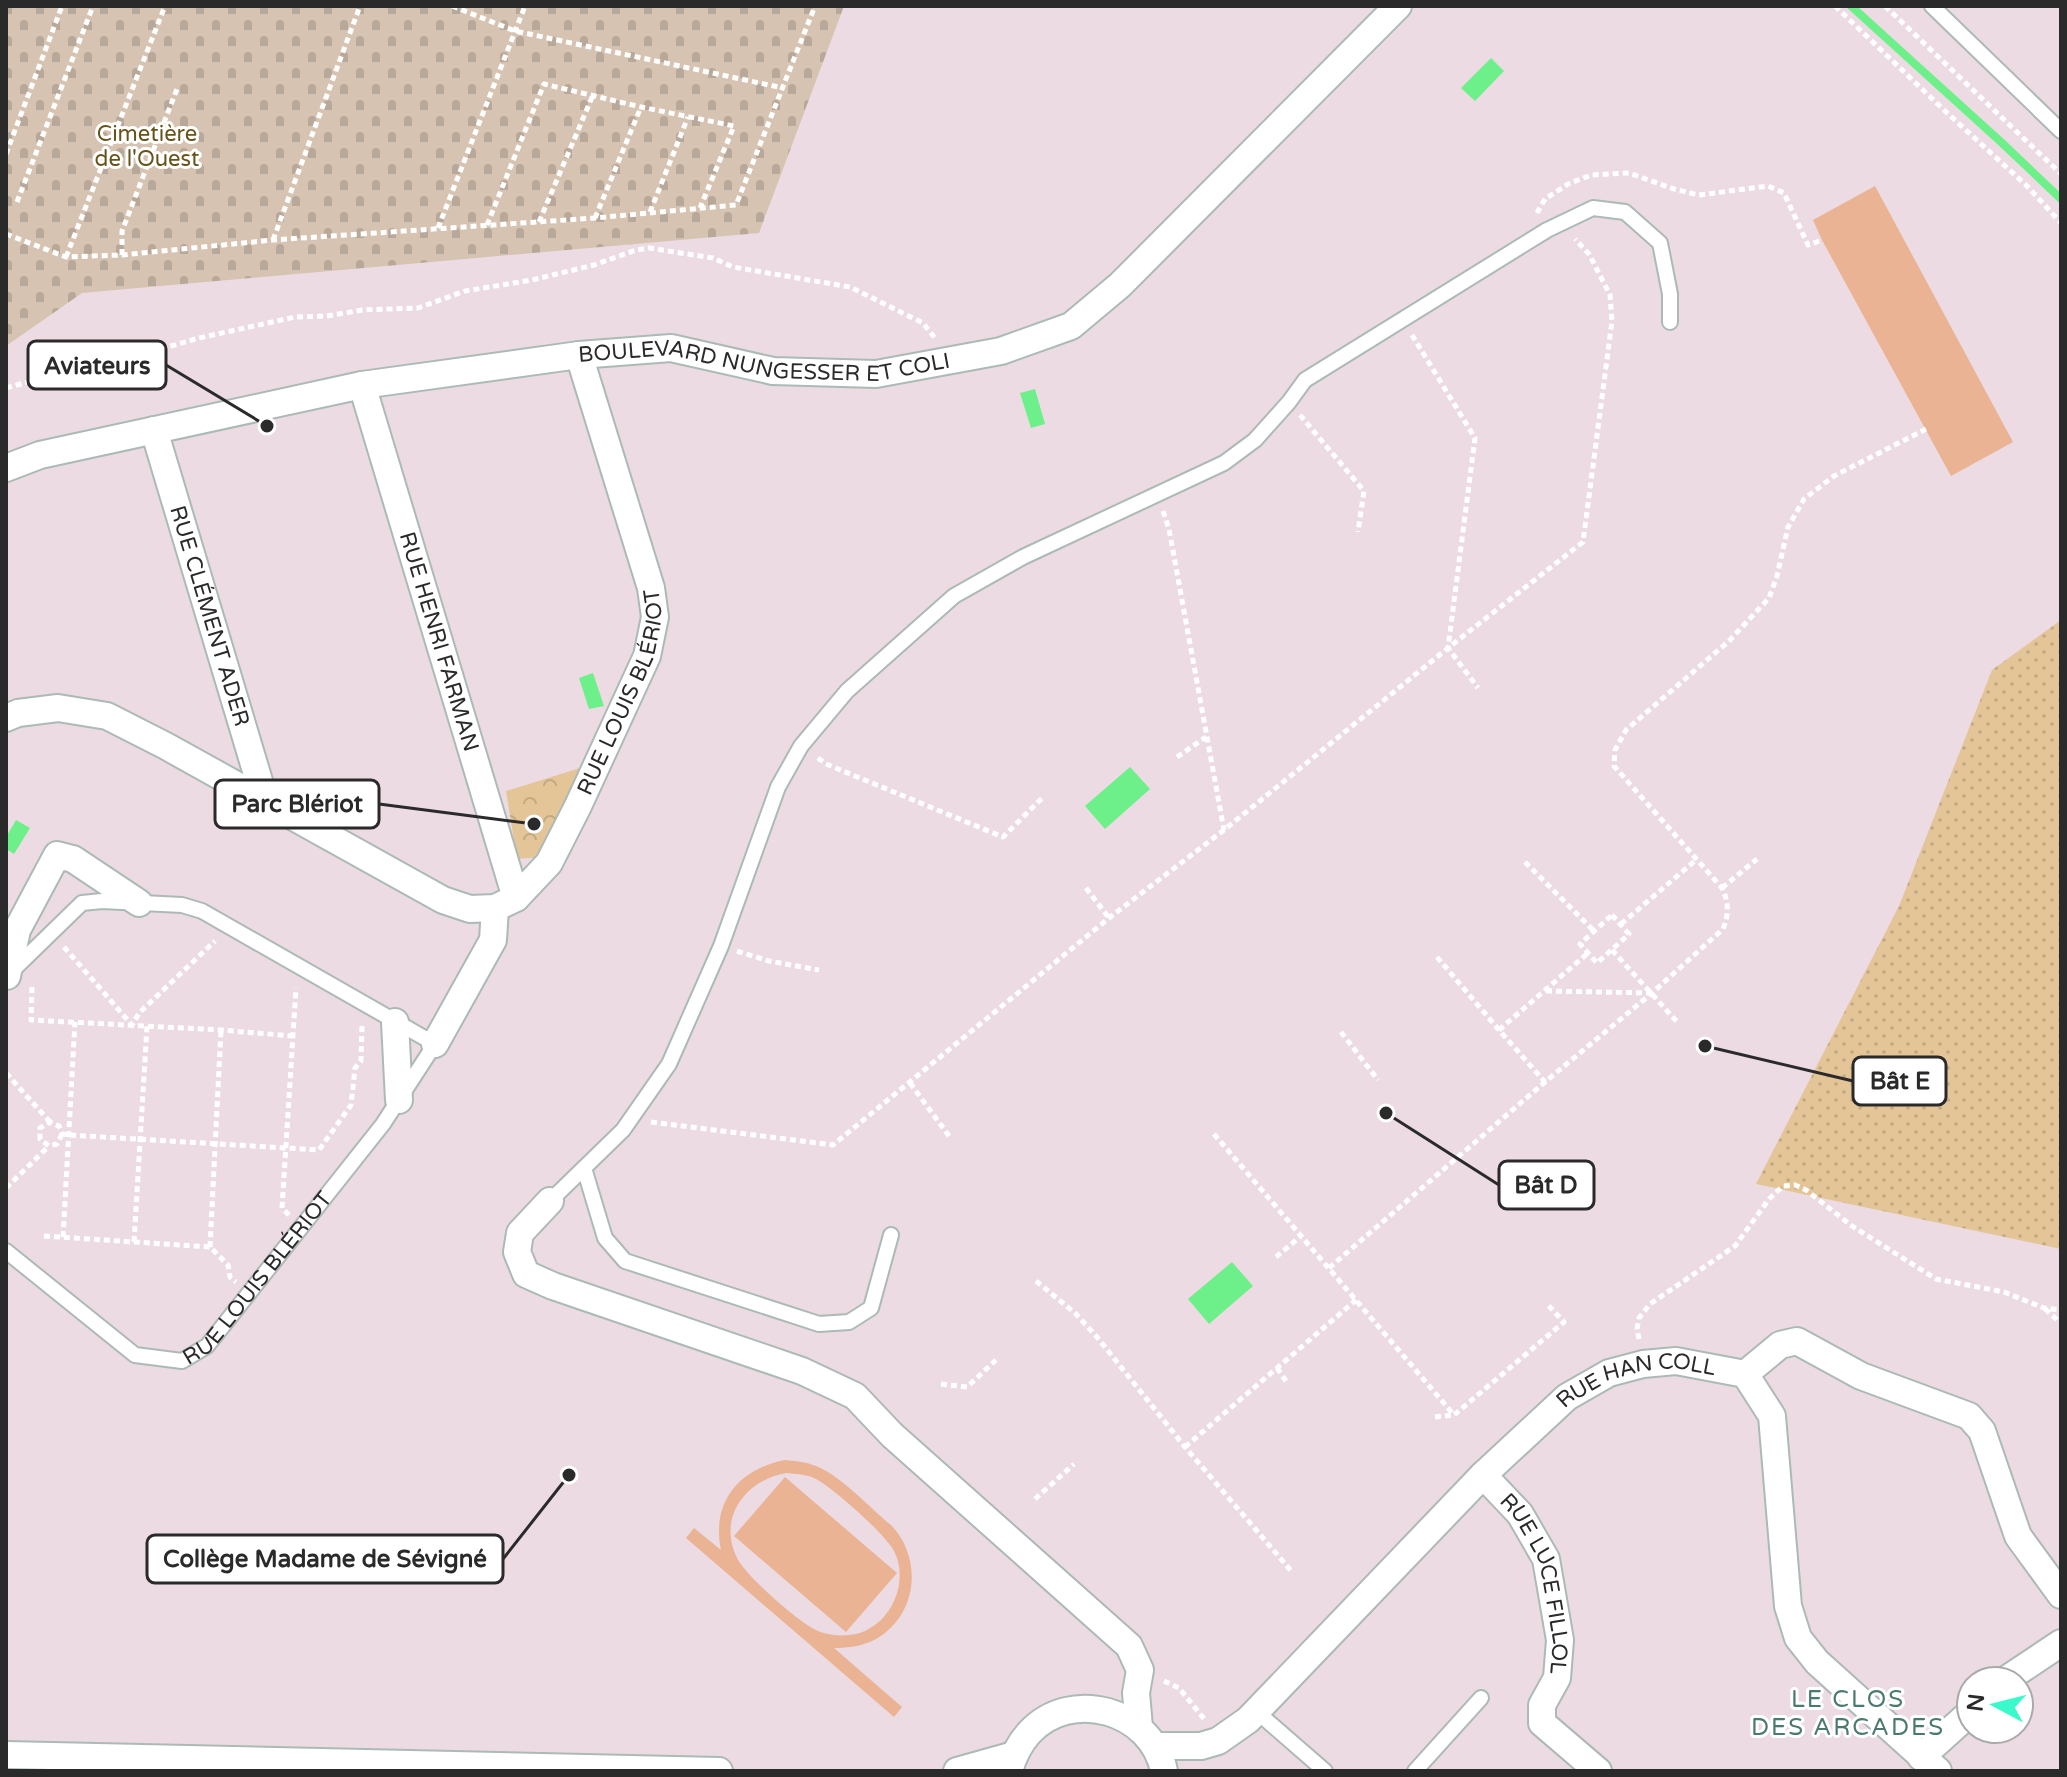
<svg xmlns="http://www.w3.org/2000/svg" width="2067" height="1777" font-family="'Varela Round',sans-serif">
  <style>
    .grass { fill: url(#grass-dots) }
    .cemetery { fill: url(#cemetery-stones) }
    .park { fill: url(#park-crowns) }
    .pitch { fill: #eab393; fill-rule: evenodd }
    .water { fill: #6def89 }
    .lines { fill: none; stroke-linecap: round; stroke-linejoin: round }
    .stream { stroke: #6def89; stroke-width: 8 }
    .service-casing { stroke: #acbab6; stroke-width: 18 }
    .minor-casing { stroke: #acbab6; stroke-width: 30 }
    .path { stroke: #fff; stroke-width: 5; stroke-dasharray: 6 4; stroke-linecap: butt }
    .service { stroke: #fff; stroke-width: 14 }
    .minor { stroke: #fff; stroke-width: 26 }
    .labels { text-anchor: middle; dominant-baseline: central; stroke-width: 6; stroke-linejoin: round; paint-order: stroke }
    .park-label { font-size: 22px; fill: #675219; stroke: #fff }
    .street-label { font-size: 22px; fill: #2a2a2a; stroke: #fff }
    .neighbourhood-label { font-size: 24px; letter-spacing: 2px; fill: #4a7a6f; stroke: #fff }
    .leader { fill: none; stroke: #2a2a2a; stroke-width: 3 }
    .callout-dot { fill: #2a2a2a; stroke: #fff; stroke-width: 3 }
    .callout { fill: #fff; stroke: #2a2a2a; stroke-width: 3 }
    .callout-label { font-size: 24px; text-anchor: middle; font-weight: bold; fill: #2a2a2a }
  </style>
  <defs>
    <pattern id="grass-dots" width="8" height="8" patternUnits="userSpaceOnUse" patternTransform="scale(2)"><rect width="8" height="8" fill="#e3c597"/><path d="M2 2h.1M6 6h.1" fill="none" stroke="#c3a982" stroke-width="1.8" stroke-linecap="round"/></pattern>
    <pattern id="cemetery-stones" width="16" height="16" patternUnits="userSpaceOnUse" patternTransform="scale(2)"><rect width="16" height="16" fill="#d6c3b2"/><path d="M2 7V4a2 2 0 0 1 4 0v3zM10 15v-3a2 2 0 0 1 4 0v3z" fill="#b8a899"/></pattern>
    <pattern id="park-crowns" width="20" height="18" patternUnits="userSpaceOnUse" patternTransform="scale(2)"><rect width="20" height="18" fill="#e3c597"/><path d="M2 6a3 3 0 1 1 6 0M12 15a3 3 0 1 1 6 0" fill="none" stroke="#c3a982"/></pattern>
  </defs>
  <rect width="100%" height="100%" fill="#ecdbe3"/>
  <!-- grass -->
  <path class="grass" d="M 2061,620 L 2061,1249 L 1756,1184 L 1899,906 L 1992,670 Z"/>
  <!-- cemetery -->
  <path class="cemetery" d="M 6,6 L 844,6 L 759,233 L 82,293 L 6,346 Z"/>
  <!-- park -->
  <path class="park" d="M 580,768 L 543,857 L 517,859 L 506,791 Z"/>
  <!-- pitch -->
  <g class="pitch">
    <path d="M 1875,186 L 2013,442 L 1951,476 L 1822,240 L 1813,220 Z"/>
    <path d="M 785,1460 C 796,1461 806,1462 816,1466 C 840,1475 870,1508 891,1525 C 923,1558 918,1615 876,1639 C 863,1646 849,1648 834,1648 L 902,1707 L 894,1717 L 686,1538 L 694,1528 L 721,1550 C 711,1502 739,1469 785,1460 ZM 786,1473 C 796,1474 806,1474 816,1479 C 833,1488 888,1536 895,1553 C 902,1568 901,1586 894,1601 C 888,1615 875,1628 860,1633 C 847,1637 830,1636 818,1631 C 799,1623 746,1576 737,1558 C 717,1517 746,1480 786,1473 Z"/>
    <path d="M 785,1477 L 897,1573 L 846,1632 L 734,1536 Z"/>
  </g>
  <!-- water -->
  <g class="water">
    <path d="M 1491,58 L 1504,71 L 1475,101 L 1461,88 Z"/>
    <path d="M 1035,389 L 1045,424 L 1031,428 L 1020,393 Z"/>
    <path d="M 593,673 L 604,706 L 589,709 L 579,678 Z"/>
    <path d="M 1130,767 L 1150,789 L 1105,829 L 1085,806 Z"/>
    <path d="M 16,820 L 30,828 L 14,854 L 6,849 L 6,837 Z"/>
    <path d="M 1232,1262 L 1253,1286 L 1209,1324 L 1188,1299 Z"/>
  </g>
  <g class="lines">
    <!-- stream -->
    <path class="stream" d="M 1851,6 L 2001,142 L 2061,199"/>
    <!-- service casing -->
    <g class="service-casing">
      <g id="service">
        <path d="M 1932,6 L 2061,131"/>
        <path d="M 584,1168 L 605,1238 L 625,1261 L 819,1324 L 849,1322 L 871,1308 L 891,1235"/>
        <path d="M 550,1201 L 623,1130 L 669,1064 L 721,946 L 778,787 L 801,746 L 847,691 L 954,596 L 1023,557 L 1224,463 L 1255,440 L 1289,402 L 1305,380 L 1547,230 L 1593,208 L 1625,212 L 1660,243 L 1670,294 L 1670,322"/>
        <path id="s1" d="M 6,1251 L 135,1355 L 182,1361 L 207,1346 L 383,1124 L 435,1044 L 202,911 L 182,905 L 102,901 L 82,903 L 12,971"/>
        <path d="M 1256,1711 L 1325,1771"/>
        <path d="M 1415,1771 L 1481,1698"/>
      </g>
    </g>
    <!-- minor casing -->
    <g class="minor-casing">
      <g id="minor">
        <path id="s2" d="M 362,385 L 516,898"/>
        <path id="s3" d="M 154,430 L 265,801"/>
        <path id="s4" d="M 6,468 L 40,455 L 362,385 L 579,355 L 671,348 L 773,371 L 876,374 L 1001,351 L 1071,326 L 1120,285 L 1398,6"/>
        <path id="s5" d="M 6,718 L 18,713 L 58,708 L 107,716 L 166,746 L 443,900 L 470,909 L 495,908 L 516,898 L 549,863 L 578,806 L 647,656 L 655,617 L 651,588 L 579,355"/>
        <path d="M 7,976 L 17,930 L 57,855 L 73,859 L 139,903"/>
        <path d="M 395,1022 L 399,1100"/>
        <path d="M 435,1044 L 493,940 L 495,908"/>
        <path d="M 550,1201 L 520,1233 L 517,1252 L 526,1274 L 553,1286 L 802,1371 L 855,1396 L 892,1435 L 1129,1646 L 1140,1670 L 1136,1693 L 1139,1727"/>
        <path d="M 1745,1374 L 1780,1345 L 1797,1341 L 1861,1376 L 1969,1416 L 1982,1431 L 2018,1536 L 2061,1595"/>
        <path id="s6" d="M 1483,1475 L 1520,1514 L 1546,1559 L 1560,1640 L 1557,1678 L 1542,1705 L 1542,1723 L 1598,1771"/>
        <path d="M 2004,1681 L 2061,1643"/>
        <path id="s7" d="M 1155,1746 L 1201,1746 L 1218,1741 L 1248,1720 L 1483,1475 L 1567,1397 L 1609,1373 L 1643,1364 L 1676,1361 L 1745,1374 L 1772,1416 L 1788,1606 L 1798,1638 L 1817,1662 L 1938,1771"/>
        <path d="M 6,1755 L 719,1771"/>
        <path d="M 1921,1757 L 1971,1712"/>
        <path d="M 957,1771 L 1014,1755"/>
        <path d="M 1009,1771 C 1013,1757 1019,1744 1029,1733 C 1071,1687 1152,1710 1164,1771"/>
      </g>
    </g>
    <!-- path -->
    <g class="path">
      <path d="M 452,6 L 515,31 L 783,88"/>
      <path d="M 1835,6 L 1945,111 L 2027,186 L 2061,223"/>
      <path d="M 1885,6 L 2061,174"/>
      <path d="M 6,154 L 62,6"/>
      <path d="M 17,202 L 93,6"/>
      <path d="M 650,212 L 688,117"/>
      <path d="M 1537,213 L 1545,199 L 1568,184 L 1591,175 L 1629,173 L 1674,189 L 1699,195 L 1768,186 L 1784,193 L 1808,245 L 1822,240"/>
      <path d="M 595,218 L 641,107"/>
      <path d="M 539,222 L 593,95"/>
      <path d="M 487,225 L 544,84 L 641,107 L 734,126 L 700,208"/>
      <path d="M 438,228 L 525,6"/>
      <path d="M 6,234 L 66,257 L 122,255 L 273,240 L 595,218 L 736,205 L 815,6"/>
      <path d="M 273,240 L 360,6"/>
      <path d="M 122,255 L 122,231 L 177,89"/>
      <path d="M 66,257 L 165,6"/>
      <path d="M 1412,335 L 1475,438 L 1448,648 L 1478,688"/>
      <path d="M 6,388 L 104,361 L 126,359 L 199,338 L 295,317 L 327,316 L 362,310 L 418,308 L 465,291 L 532,280 L 594,265 L 636,250 L 649,248 L 713,258 L 733,267 L 850,287 L 923,323 L 935,338"/>
      <path d="M 1300,415 L 1364,491 L 1358,532"/>
      <path d="M 1163,511 L 1169,529 L 1224,830"/>
      <path d="M 1177,757 L 1206,737"/>
      <path d="M 818,758 L 826,764 L 1003,837 L 1043,797"/>
      <path d="M 1525,862 L 1594,931"/>
      <path d="M 1086,888 L 1109,918"/>
      <path d="M 1722,888 L 1757,859"/>
      <path d="M 1612,915 L 1629,934 L 1597,963 L 1580,944 Z"/>
      <path d="M 1621,924 L 1696,860"/>
      <path d="M 64,947 L 132,1025 L 139,1013 L 215,941"/>
      <path d="M 1612,950 L 1679,1024"/>
      <path d="M 737,951 L 769,961 L 819,970"/>
      <path d="M 1437,957 L 1499,1030 L 1545,1082"/>
      <path d="M 32,987 L 31,1020 L 221,1030 L 293,1036"/>
      <path d="M 1546,991 L 1652,993"/>
      <path d="M 1499,1030 L 1588,953"/>
      <path d="M 1341,1032 L 1378,1080"/>
      <path d="M 6,1073 L 50,1122"/>
      <path d="M 910,1083 L 949,1136"/>
      <path d="M 651,1122 L 833,1145 L 1109,918 L 1224,830 L 1448,648 L 1583,542 L 1612,321 L 1610,295 L 1589,254 L 1575,239"/>
      <path d="M 62,1134 L 57,1144 L 49,1146 L 40,1139 L 40,1128 L 50,1122 L 59,1126 L 62,1134 L 69,1135 L 319,1150 L 351,1105 L 355,1068 L 361,1061 L 362,1026"/>
      <path d="M 1214,1134 L 1454,1415 L 1564,1322 L 1547,1304"/>
      <path d="M 6,1188 L 49,1146"/>
      <path d="M 289,1215 L 282,1208 L 296,988"/>
      <path d="M 44,1236 L 210,1247 L 228,1265 L 230,1277 L 236,1282"/>
      <path d="M 63,1237 L 75,1022"/>
      <path d="M 134,1242 L 147,1026"/>
      <path d="M 210,1247 L 221,1030"/>
      <path d="M 1276,1257 L 1301,1236"/>
      <path d="M 1329,1268 L 1545,1082 L 1652,993 L 1723,929 C 1729,914 1729,903 1722,888 L 1614,766 L 1615,750 L 1626,730 L 1729,641 L 1769,598 L 1777,576 L 1788,527 L 1804,499 L 1834,476 L 1926,429"/>
      <path d="M 1036,1281 L 1075,1313 L 1097,1337 L 1185,1447 L 1293,1573"/>
      <path d="M 2045,1309 L 2061,1323"/>
      <path d="M 1639,1339 L 1637,1329 L 1639,1318 L 1650,1304 L 1735,1246 L 1769,1199 L 1783,1186 L 1795,1185 L 1806,1190 L 1852,1226 L 1936,1279 L 2004,1292 L 2044,1308 L 2061,1310"/>
      <path d="M 1277,1368 L 1286,1381"/>
      <path d="M 941,1384 L 967,1387 L 996,1360"/>
      <path d="M 1435,1417 L 1453,1415"/>
      <path d="M 1185,1447 L 1356,1300"/>
      <path d="M 1035,1499 L 1074,1464"/>
      <path d="M 1164,1681 L 1179,1688 L 1205,1720"/>
    </g>
    <!-- service -->
    <use href="#service" class="service"/>
    <!-- minor -->
    <use href="#minor" class="minor"/>
  </g>
  <g class="labels">
    <!-- park labels -->
    <g class="park-label">
      <text x="147" y="134">Cimetière<tspan x="147" dy="25">de l'Ouest</tspan></text>
    </g>
    <!-- street labels -->
    <g class="street-label">
      <text stroke="none"><textPath href="#s4" startOffset="772">BOULEVARD NUNGESSER ET COLI</textPath></text>
      <text stroke="none"><textPath href="#s3" startOffset="194">RUE CLÉMENT ADER</textPath></text>
      <text stroke="none"><textPath href="#s2" startOffset="268">RUE HENRI FARMAN</textPath></text>
      <text stroke="none"><textPath href="#s5" startOffset="798">RUE LOUIS BLÉRIOT</textPath></text>
      <text stroke="none"><textPath href="#s1" startOffset="326">RUE LOUIS BLÉRIOT</textPath></text>
      <text stroke="none"><textPath href="#s7" startOffset="628">RUE HAN COLL</textPath></text>
      <text stroke="none"><textPath href="#s6" startOffset="126">RUE LUCE FILLOL</textPath></text>
    </g>
    <!-- neighbourhood labels -->
    <g class="neighbourhood-label">
      <text x="1848" y="1699">LE CLOS<tspan x="1848" dy="28">DES ARCADES</tspan></text>
    </g>
  </g>
  <!-- callouts -->
  <path class="leader" d="M267 426L166 365M534 824L379 804M1705 1046L1853 1081M1386 1113L1499 1185M569 1475L503 1559"/>
  <g class="callout-dot">
    <circle cx="267" cy="426" r="8"/>
    <circle cx="534" cy="824" r="8"/>
    <circle cx="1705" cy="1046" r="8"/>
    <circle cx="1386" cy="1113" r="8"/>
    <circle cx="569" cy="1475" r="8"/>
  </g>
  <g class="callout">
    <rect x="28" y="341" width="138" height="48" rx="8"/>
    <rect x="215" y="780" width="164" height="48" rx="8"/>
    <rect x="1853" y="1057" width="93" height="48" rx="8"/>
    <rect x="1499" y="1161" width="95" height="48" rx="8"/>
    <rect x="147" y="1535" width="356" height="48" rx="8"/>
  </g>
  <g class="callout-label">
    <text x="97" y="374">Aviateurs</text>
    <text x="297" y="812">Parc Blériot</text>
    <text x="1900" y="1089">Bât E</text>
    <text x="1546" y="1193">Bât D</text>
    <text x="325" y="1567">Collège Madame de Sévigné</text>
  </g>
  <!-- border -->
  <rect width="2067" height="1777" fill="none" stroke="#2a2a2a" stroke-width="16"/>
  <!-- north arrow -->
  <g transform="translate(1995 1705) rotate(277)"><circle r="38" fill="#ffffff" stroke="#aaaaaa" stroke-width="2"/>
  <path d="M0-6L14 30L0 20L-14 30Z" fill="#3afacc"/>
  <text y="-12" font-size="22" font-weight="bold" text-anchor="middle" fill="#2a2a2a">N</text>
  </g>
</svg>
